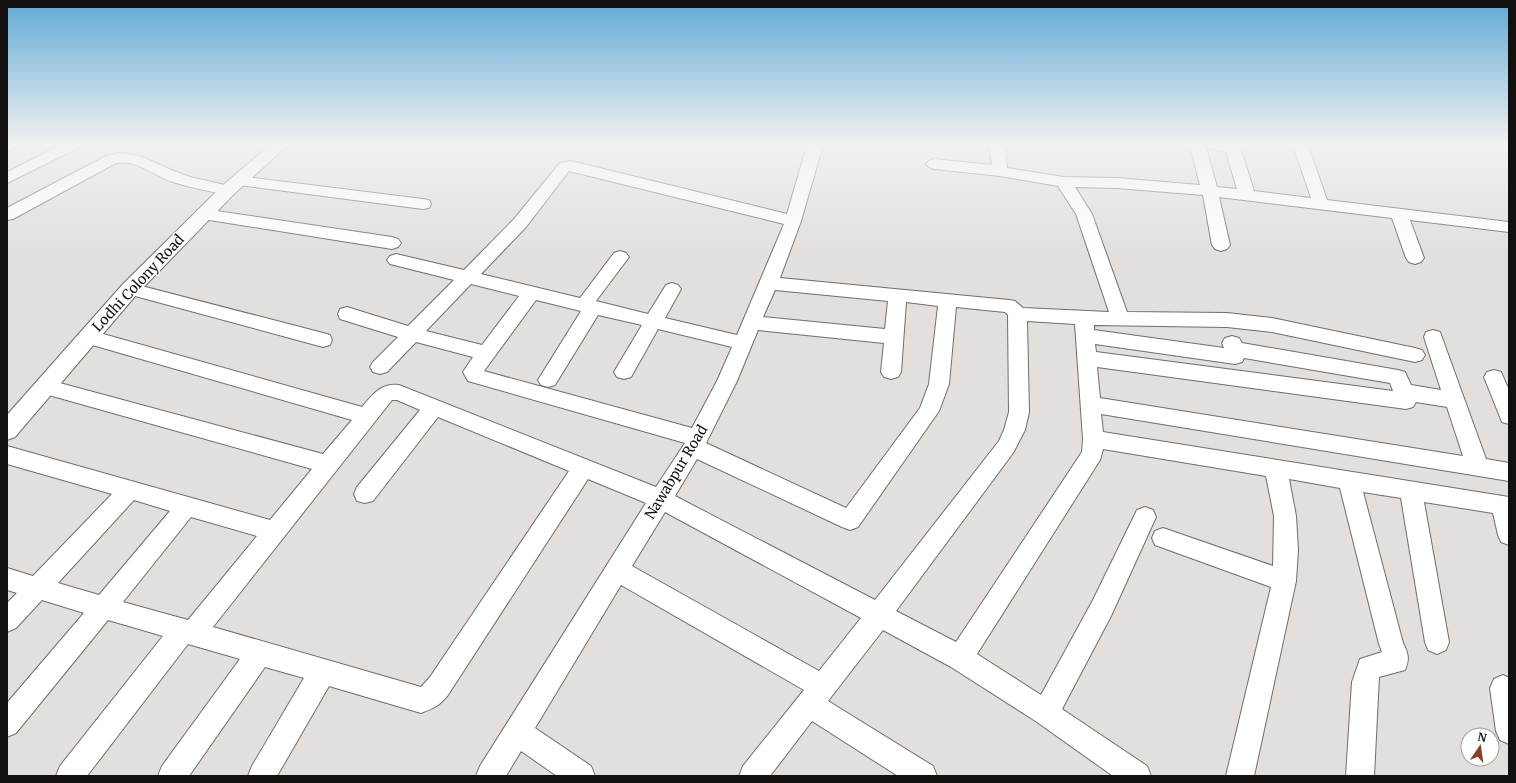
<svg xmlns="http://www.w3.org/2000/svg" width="1516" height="783" font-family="Merriweather,serif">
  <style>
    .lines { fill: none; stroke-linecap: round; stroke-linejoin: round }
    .minor-casing { stroke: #706d6b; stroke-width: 2 }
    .major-casing { stroke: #706d6b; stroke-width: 2 }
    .minor { fill: #fff; fill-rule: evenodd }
    .major { fill: #fff; fill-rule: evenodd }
    .labels { text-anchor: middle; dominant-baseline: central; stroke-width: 3; stroke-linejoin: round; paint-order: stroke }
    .street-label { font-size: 14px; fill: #121110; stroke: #fff }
  </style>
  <rect width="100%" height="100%" fill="#e2dfdd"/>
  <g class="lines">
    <!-- minor casing -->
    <g class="minor-casing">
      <g id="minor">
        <path d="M 7,145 L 16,145 L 12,149 L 7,151 Z"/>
        <path d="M 61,145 L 81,145 L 78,148 L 7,183 L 7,172 Z"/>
        <path d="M 807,145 L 823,145 L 801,221 L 780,278 L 1009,300 L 1015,301 L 1023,308 L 1109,312 L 1076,214 L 1058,186 L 1000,176 L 934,169 L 929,167 L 926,164 L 929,161 L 934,159 L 992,165 L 990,152 L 986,145 L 1001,145 L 1006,152 L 1007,168 L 1064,177 L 1117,178 L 1200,185 L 1190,145 L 1236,145 L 1241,150 L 1254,191 L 1311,198 L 1293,145 L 1308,145 L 1327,200 L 1509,222 L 1509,232 L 1410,220 L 1424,258 L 1421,262 L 1415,264 L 1409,262 L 1406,258 L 1392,218 L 1219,197 L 1230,245 L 1227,249 L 1221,251 L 1215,249 L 1212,245 L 1203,195 L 1117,188 L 1075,187 L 1092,214 L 1127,312 L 1227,313 L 1272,318 L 1415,348 L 1422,350 L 1425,355 L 1422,360 L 1415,362 L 1272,332 L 1227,327 L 1094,325 L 1094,330 L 1224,348 L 1222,343 L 1225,338 L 1232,336 L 1239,338 L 1242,343 L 1398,370 L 1405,372 L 1411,385 L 1441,390 L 1424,337 L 1426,332 L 1433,330 L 1440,332 L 1486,459 L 1509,463 L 1509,481 L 1101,414 L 1103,432 L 1509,497 L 1509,545 L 1501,542 L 1498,535 L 1493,513 L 1424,502 L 1449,642 L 1446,650 L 1437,654 L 1428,650 L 1425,642 L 1401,498 L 1363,492 L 1403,643 C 1408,653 1410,659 1405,670 L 1379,677 L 1374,776 L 1346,776 L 1352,682 L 1360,659 L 1382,652 L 1379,644 L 1340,488 L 1289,479 L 1296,516 L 1298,550 L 1296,581 L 1254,776 L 1226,776 L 1271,587 L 1155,545 L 1152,538 L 1155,531 L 1163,528 L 1273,566 L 1274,516 L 1266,476 L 1103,449 L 1100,460 L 977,654 L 1041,695 L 1093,600 L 1137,510 L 1145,507 L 1153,510 L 1156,517 L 1111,616 L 1062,709 L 1147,766 L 1151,776 L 1113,776 L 1037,722 L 951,667 L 883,630 L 828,701 L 933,766 L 937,776 L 898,776 L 812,721 L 770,776 L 739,776 L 743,766 L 804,690 L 621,585 L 535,728 L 591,766 L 595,776 L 557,776 L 521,751 L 506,776 L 476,776 L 480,766 L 646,503 L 588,479 L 448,695 C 439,706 434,708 421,713 L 329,686 L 277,776 L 248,776 L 252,766 L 304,678 L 265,667 L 189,776 L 158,776 L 162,766 L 240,659 L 188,644 L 87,776 L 56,776 L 60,766 L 163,636 L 108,620 L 16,733 L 7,737 L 7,703 L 84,613 L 42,600 L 16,628 L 7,632 L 7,603 L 17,593 L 7,590 L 7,568 L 33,576 L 112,494 L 7,464 L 7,446 L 270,520 L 312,469 L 38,392 L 35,387 L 38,382 L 45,379 L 323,454 L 352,420 L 82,342 L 80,337 L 82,332 L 89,330 L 362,407 C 373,394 381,383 399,385 L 656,487 L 685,443 L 468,381 L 463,372 L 473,357 L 416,342 L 387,372 L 380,374 L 373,372 L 370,367 L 373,362 L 398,337 L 340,319 L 338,314 L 340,309 L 347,307 L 408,326 L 454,280 L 390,264 L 387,260 L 390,256 L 396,254 L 464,270 L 514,219 L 560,163 L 571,161 L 787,214 ZM 1206,148 L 1226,152 L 1237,189 L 1217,187 ZM 569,171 L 784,224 L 737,335 L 665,318 L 681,289 L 678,285 L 672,283 L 666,285 L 648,314 L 596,301 L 629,257 L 626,253 L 620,251 L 614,253 L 580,298 L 481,274 L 526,227 ZM 471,284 L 519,296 L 482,345 L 426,331 ZM 775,290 L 888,301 L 885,329 L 763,317 ZM 536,300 L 581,311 L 538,380 L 541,385 L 548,387 L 555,385 L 598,315 L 642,325 L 614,372 L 617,377 L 624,379 L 631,377 L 658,329 L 732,347 L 717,381 L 692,428 L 484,371 ZM 906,302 L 938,306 L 929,384 L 920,408 L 846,508 L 706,443 L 737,381 L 758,330 L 884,343 L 881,372 L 884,377 L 891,379 L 898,377 L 901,372 ZM 956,307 L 1005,312 L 1008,315 L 1009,412 L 1004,430 L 999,441 L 875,600 L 675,496 L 697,459 L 842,527 L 850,530 L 858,527 L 939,411 L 949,384 ZM 1027,321 L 1075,324 L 1083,439 L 1082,452 L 956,642 L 896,611 L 1013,453 L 1025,430 L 1029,412 ZM 1095,344 L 1235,364 L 1242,362 L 1244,358 L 1390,383 L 1393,391 L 1096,352 ZM 1097,367 L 1406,409 L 1413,407 L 1416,402 L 1447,407 L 1463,456 L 1100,398 ZM 392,400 L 397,400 L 420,410 L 357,487 L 354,494 L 357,501 L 365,503 L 373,501 L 438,417 L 569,471 L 430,677 L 421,687 L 213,627 ZM 134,500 L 170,511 L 99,595 L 58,583 ZM 665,512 L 861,618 L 819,671 L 632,566 ZM 191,517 L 257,536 L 188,620 L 123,602 Z"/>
        <path d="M 120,153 L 140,156 L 169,169 L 190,177 L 234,187 L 236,190 L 234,193 L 228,195 C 210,191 191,188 173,182 C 155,176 136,159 116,163 L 13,219 L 7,220 L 7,208 L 106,156 Z"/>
        <path d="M 238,176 L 423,199 L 429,200 L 431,204 L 429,208 L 423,209 L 232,184 L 230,181 L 232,178 Z"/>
        <path d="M 203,209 L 392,237 L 398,239 L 401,243 L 398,247 L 392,249 L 197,218 L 195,214 L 197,210 Z"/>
        <path d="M 130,283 L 323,333 L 330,335 L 332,340 L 330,345 L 323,347 L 124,293 L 121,289 L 124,285 Z"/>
        <path d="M 1494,370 L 1501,372 L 1509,390 L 1509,424 L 1502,422 L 1484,377 L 1487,372 Z"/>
        <path d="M 1503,675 L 1509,678 L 1509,744 L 1500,740 L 1496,731 L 1490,688 L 1494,679 Z"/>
      </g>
    </g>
    <!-- major casing -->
    <g class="major-casing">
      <path id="major" d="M 270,145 L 288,145 L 234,194 L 137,294 L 15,437 L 7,440 L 7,415 L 123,284 L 222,186 Z"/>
    </g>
    <!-- minor -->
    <use href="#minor" class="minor"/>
    <!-- major -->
    <use href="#major" class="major"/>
  </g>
  <!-- sky -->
  <linearGradient id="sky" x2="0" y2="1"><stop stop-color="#60aad6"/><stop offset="0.57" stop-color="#f2f1f0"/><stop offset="1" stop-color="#f2f1f0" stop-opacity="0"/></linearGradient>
  <rect width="1516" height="254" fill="url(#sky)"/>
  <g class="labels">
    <!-- street labels -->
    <g class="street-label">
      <text transform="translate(138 283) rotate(-47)">Lodhi Colony Road</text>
      <text transform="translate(676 472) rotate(-59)">Nawabpur Road</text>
    </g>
  </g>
  <!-- border -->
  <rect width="1516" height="783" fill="none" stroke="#121110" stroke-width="16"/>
  <!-- north arrow -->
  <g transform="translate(1480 747) rotate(13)"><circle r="19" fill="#ffffff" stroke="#a0a09f"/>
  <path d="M0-3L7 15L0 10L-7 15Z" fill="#884120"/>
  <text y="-6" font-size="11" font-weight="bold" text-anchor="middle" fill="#121110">N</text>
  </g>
</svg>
